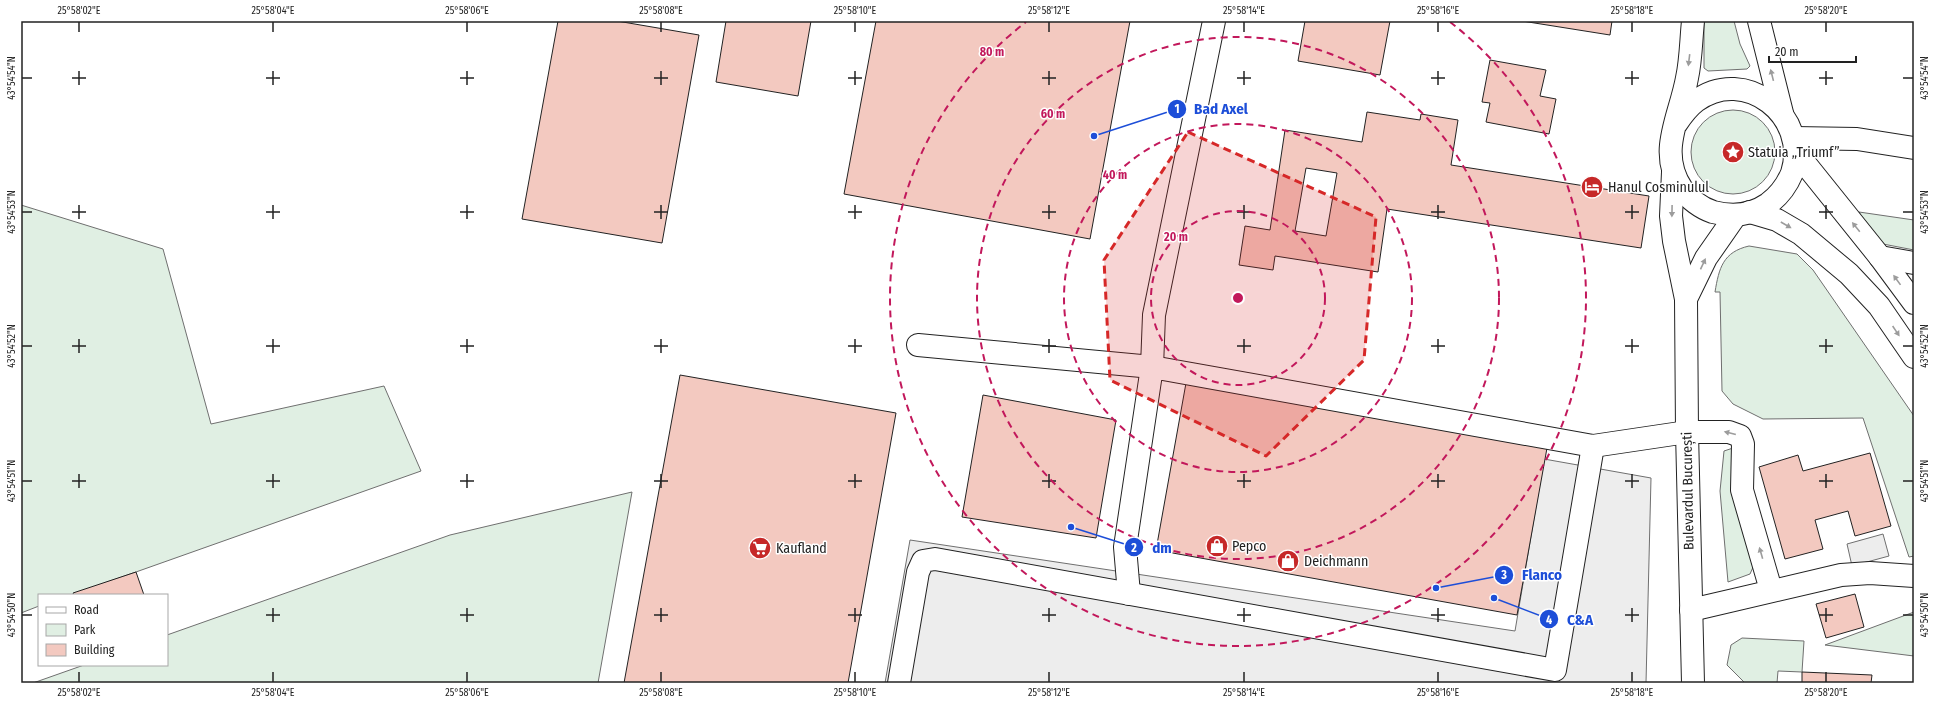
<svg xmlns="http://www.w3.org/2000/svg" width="1935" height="704" font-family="'Fira Sans Condensed',sans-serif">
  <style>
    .green { fill: #e0efe3; stroke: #6f6f6f }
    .parking { fill: #ededed; stroke: #6f6f6f }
    .building { fill: #f3c9c0; stroke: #222; fill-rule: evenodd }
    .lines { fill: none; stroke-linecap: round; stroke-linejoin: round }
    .minor-casing { stroke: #222; stroke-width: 24 }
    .major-casing { stroke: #222; stroke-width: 24 }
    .minor { stroke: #fff; stroke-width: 22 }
    .major { stroke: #fff; stroke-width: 22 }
    .oneway { fill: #9c9c9c }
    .marked { fill: #d62828; fill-opacity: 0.2; stroke: #d62828; stroke-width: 3; stroke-dasharray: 8 5; stroke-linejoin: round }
    .ticks { fill: none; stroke: #222; stroke-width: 1.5 }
    .ring { fill: none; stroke: #c2185b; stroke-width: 2; stroke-dasharray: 7 5 }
    .labels { text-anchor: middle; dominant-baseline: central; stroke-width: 3; stroke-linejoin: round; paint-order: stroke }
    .poi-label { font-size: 14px; fill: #222; stroke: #fff; text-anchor: start }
    .street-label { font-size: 14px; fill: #222; stroke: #fff }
    .centre { fill: #c2185b; stroke: #fff; stroke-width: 2 }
    .ring-label { font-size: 12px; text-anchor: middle; font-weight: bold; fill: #c2185b; stroke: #fff; stroke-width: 3; stroke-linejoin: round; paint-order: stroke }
    .leader { fill: none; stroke: #1d4ed8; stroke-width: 1.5 }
    .callout-dot { fill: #1d4ed8; stroke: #fff; stroke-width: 1.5 }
    .mark-label { font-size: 12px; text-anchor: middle; font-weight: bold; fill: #fff }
    .callout-label { font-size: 15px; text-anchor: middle; font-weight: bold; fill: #1d4ed8; stroke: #fff; stroke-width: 3; stroke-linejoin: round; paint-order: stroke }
    .neatline { fill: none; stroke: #222; stroke-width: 1.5 }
    .ticks-label { font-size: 10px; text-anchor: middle; fill: #222 }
  </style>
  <rect width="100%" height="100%" fill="#fff"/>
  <!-- green -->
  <g class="green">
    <path d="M 1704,21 L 1734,21 L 1740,44 L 1750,66 L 1747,69 L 1708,71 L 1704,68 Z"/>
    <circle cx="1733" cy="152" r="42"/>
    <path d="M 21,205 L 163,249 L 211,424 L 384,386 L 421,471 L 71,595 L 39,595 L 39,606 L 21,613 Z"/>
    <path d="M 1859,212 L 1914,220 L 1914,250 L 1883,244 L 1870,235 Z"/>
    <path d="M 1749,246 L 1797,254 L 1813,270 L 1914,416 L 1914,556 L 1909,557 L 1863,418 L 1763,419 L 1733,404 L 1722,391 L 1720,292 L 1715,292 C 1719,268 1723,252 1749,246 Z"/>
    <path d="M 1733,448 L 1754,565 L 1750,574 L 1728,582 L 1720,491 L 1724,451 Z"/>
    <path d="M 632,492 L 598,683 L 33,683 L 84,665 L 167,665 L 167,635 L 450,535 Z"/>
    <path d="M 1914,612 L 1914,656 L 1825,645 Z"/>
    <path d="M 1742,638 L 1804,641 L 1802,672 L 1778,671 L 1777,683 L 1745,683 L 1727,665 L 1731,645 Z"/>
  </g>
  <!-- parking -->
  <g class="parking">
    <path d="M 1544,459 L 1651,478 L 1646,683 L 885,683 L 910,540 L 1515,631 Z"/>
    <path d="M 1883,534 L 1889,556 L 1852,566 L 1847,544 Z"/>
  </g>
  <!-- building -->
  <g class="building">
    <path d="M 558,21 L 617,21 L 699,35 L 662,243 L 522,219 Z"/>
    <path d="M 726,21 L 811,21 L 798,96 L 716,82 Z"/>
    <path d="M 876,21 L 1130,21 L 1090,239 L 844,194 Z"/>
    <path d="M 1305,21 L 1390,21 L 1380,75 L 1298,61 Z"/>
    <path d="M 1522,21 L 1612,21 L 1610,35 Z"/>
    <path d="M 1490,60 L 1546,70 L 1540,96 L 1556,99 L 1549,134 L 1486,122 L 1490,103 L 1482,102 Z"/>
    <path d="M 1367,112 L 1420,120 L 1421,114 L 1458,120 L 1451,165 L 1649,196 L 1641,248 L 1387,209 L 1378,272 L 1275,256 L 1273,270 L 1239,265 L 1245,226 L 1270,230 L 1285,130 L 1362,142 ZM 1306,168 L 1337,173 L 1326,236 L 1295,231 Z"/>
    <path d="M 680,375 L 896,413 L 848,683 L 624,683 Z"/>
    <path d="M 1186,383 L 1547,448 L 1517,615 L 1156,550 Z"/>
    <path d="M 983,395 L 1116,420 L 1096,538 L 962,517 Z"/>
    <path d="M 1870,453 L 1891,526 L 1855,536 L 1848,511 L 1815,520 L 1823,549 L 1785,559 L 1759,467 L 1798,455 L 1803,471 Z"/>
    <path d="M 136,572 L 144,595 L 74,595 L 73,593 Z"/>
    <path d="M 1855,594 L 1864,627 L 1826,638 L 1816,604 Z"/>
    <path d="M 1802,672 L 1872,675 L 1871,683 L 1802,683 Z"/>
  </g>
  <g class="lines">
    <!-- minor casing -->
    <g class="minor-casing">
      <g id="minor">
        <path d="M 1794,138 L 1857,139 L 1914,148"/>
        <path d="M 1880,257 L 1914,263"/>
        <path d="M 918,345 L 1152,367 L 1154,315 L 1214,21"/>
        <path d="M 1129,594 L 1125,547 L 1152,367 L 1593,446 L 1687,432 L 1729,432 L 1740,436 L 1743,444 L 1742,490 L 1771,590"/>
        <path d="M 1691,610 L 1841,575 L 1870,573 L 1914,576"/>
        <path d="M 899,683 L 918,572 L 923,561 L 935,559 L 1555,670 L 1593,446"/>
      </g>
    </g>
    <!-- major casing -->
    <g class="major-casing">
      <g id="major">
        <path d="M 1759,21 L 1782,113"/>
        <path d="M 1676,124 C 1682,115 1688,107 1696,101 C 1745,65 1810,116 1792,173 C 1787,185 1779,196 1768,204 C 1752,215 1732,217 1713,212 C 1701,208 1689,199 1682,189 C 1657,152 1680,117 1687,78 C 1691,60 1691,40 1693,21"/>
        <path d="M 1795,151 L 1880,257 L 1914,303"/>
        <path d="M 1673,172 L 1671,216 L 1674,241 L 1686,299 L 1687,432 L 1693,683"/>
        <path d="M 1750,212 L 1777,220 L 1801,234 L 1849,274 L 1879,306 L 1914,357"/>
        <path d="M 1686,299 L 1706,258 L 1736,215"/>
      </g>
    </g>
    <!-- minor -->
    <use href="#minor" class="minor"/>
    <!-- major -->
    <use href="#major" class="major"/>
  </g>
  <!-- one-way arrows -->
  <defs><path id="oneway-solid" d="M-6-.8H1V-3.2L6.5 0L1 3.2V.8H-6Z"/></defs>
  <g class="oneway">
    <use href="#oneway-solid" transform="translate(1689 60) rotate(97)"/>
    <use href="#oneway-solid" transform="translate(1772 75) rotate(-104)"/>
    <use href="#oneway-solid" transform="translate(1672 211) rotate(91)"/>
    <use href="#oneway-solid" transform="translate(1786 225) rotate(30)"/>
    <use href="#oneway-solid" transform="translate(1856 227) rotate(-129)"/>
    <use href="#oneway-solid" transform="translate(1703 264) rotate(-65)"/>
    <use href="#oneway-solid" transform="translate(1897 280) rotate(-126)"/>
    <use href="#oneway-solid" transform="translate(1896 331) rotate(56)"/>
    <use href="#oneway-solid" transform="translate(1730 433) rotate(-166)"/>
    <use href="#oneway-solid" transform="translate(1761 553) rotate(-106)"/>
  </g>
  <!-- marked area -->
  <path class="marked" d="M 1188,132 L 1376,217 L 1364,360 L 1266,456 L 1110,380 L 1104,260 Z"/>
  <!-- ticks -->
  <path class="ticks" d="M 79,22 L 79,32M 273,22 L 273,32M 467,22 L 467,32M 661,22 L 661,32M 855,22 L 855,32M 1049,22 L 1049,32M 1244,22 L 1244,32M 1438,22 L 1438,32M 1632,22 L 1632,32M 1826,22 L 1826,32M 79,71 L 79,85M 273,71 L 273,85M 467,71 L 467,85M 661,71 L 661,85M 855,71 L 855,85M 1049,71 L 1049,85M 1244,71 L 1244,85M 1438,71 L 1438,85M 1632,71 L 1632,85M 1826,71 L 1826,85M 22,78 L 32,78M 72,78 L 86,78M 266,78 L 280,78M 460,78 L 474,78M 654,78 L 668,78M 848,78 L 862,78M 1042,78 L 1056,78M 1237,78 L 1251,78M 1431,78 L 1445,78M 1625,78 L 1639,78M 1819,78 L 1833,78M 1903,78 L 1913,78M 79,205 L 79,219M 273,205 L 273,219M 467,205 L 467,219M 661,205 L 661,219M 855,205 L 855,219M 1049,205 L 1049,219M 1244,205 L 1244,219M 1438,205 L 1438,219M 1632,205 L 1632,219M 1826,205 L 1826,219M 22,212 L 32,212M 72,212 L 86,212M 266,212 L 280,212M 460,212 L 474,212M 654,212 L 668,212M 848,212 L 862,212M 1042,212 L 1056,212M 1237,212 L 1251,212M 1431,212 L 1445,212M 1625,212 L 1639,212M 1819,212 L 1833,212M 1903,212 L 1913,212M 79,339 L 79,353M 273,339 L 273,353M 467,339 L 467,353M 661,339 L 661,353M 855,339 L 855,353M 1049,339 L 1049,353M 1244,339 L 1244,353M 1438,339 L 1438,353M 1632,339 L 1632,353M 1826,339 L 1826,353M 22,346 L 32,346M 72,346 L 86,346M 266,346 L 280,346M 460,346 L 474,346M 654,346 L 668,346M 848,346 L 862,346M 1042,346 L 1056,346M 1237,346 L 1251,346M 1431,346 L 1445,346M 1625,346 L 1639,346M 1819,346 L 1833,346M 1903,346 L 1913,346M 79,474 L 79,488M 273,474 L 273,488M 467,474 L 467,488M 661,474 L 661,488M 855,474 L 855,488M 1049,474 L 1049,488M 1244,474 L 1244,488M 1438,474 L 1438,488M 1632,474 L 1632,488M 1826,474 L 1826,488M 22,481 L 32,481M 72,481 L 86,481M 266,481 L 280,481M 460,481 L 474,481M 654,481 L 668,481M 848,481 L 862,481M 1042,481 L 1056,481M 1237,481 L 1251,481M 1431,481 L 1445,481M 1625,481 L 1639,481M 1819,481 L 1833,481M 1903,481 L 1913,481M 273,608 L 273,622M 467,608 L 467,622M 661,608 L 661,622M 855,608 L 855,622M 1049,608 L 1049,622M 1244,608 L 1244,622M 1438,608 L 1438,622M 1632,608 L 1632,622M 1826,608 L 1826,622M 22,615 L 32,615M 266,615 L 280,615M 460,615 L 474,615M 654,615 L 668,615M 848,615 L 862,615M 1042,615 L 1056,615M 1237,615 L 1251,615M 1431,615 L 1445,615M 1625,615 L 1639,615M 1819,615 L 1833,615M 1903,615 L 1913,615M 79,672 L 79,682M 273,672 L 273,682M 467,672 L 467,682M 661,672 L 661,682M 855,672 L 855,682M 1049,672 L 1049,682M 1244,672 L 1244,682M 1438,672 L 1438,682M 1632,672 L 1632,682M 1826,672 L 1826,682"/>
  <!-- distance rings -->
  <g class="ring">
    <circle cx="1238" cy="298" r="87"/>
    <circle cx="1238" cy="298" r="174"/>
    <circle cx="1238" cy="298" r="261"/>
    <path d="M1450 22A348 348 0 1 1 1026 22"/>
  </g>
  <!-- icons -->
  <defs>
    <g id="sight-disc" transform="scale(1.15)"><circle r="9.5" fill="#c62828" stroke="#fff"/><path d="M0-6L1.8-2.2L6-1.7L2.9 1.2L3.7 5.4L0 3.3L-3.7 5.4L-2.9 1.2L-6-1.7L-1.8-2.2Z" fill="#fff"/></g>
    <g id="hotel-disc" transform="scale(1.15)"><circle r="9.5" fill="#c62828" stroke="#fff"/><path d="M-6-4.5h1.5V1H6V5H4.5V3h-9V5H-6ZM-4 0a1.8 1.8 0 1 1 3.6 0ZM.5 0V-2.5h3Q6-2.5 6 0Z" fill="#fff"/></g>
    <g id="shop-disc" transform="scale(1.15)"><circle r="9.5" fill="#c62828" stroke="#fff"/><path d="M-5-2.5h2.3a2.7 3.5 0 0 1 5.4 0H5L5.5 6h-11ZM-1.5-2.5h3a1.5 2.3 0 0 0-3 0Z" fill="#fff"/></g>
    <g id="supermarket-disc" transform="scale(1.15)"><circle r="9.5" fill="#c62828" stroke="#fff"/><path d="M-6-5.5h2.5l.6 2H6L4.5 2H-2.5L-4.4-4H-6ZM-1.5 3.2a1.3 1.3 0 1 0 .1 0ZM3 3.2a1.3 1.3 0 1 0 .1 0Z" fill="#fff"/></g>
  </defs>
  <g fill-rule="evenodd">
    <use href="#sight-disc" x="1733" y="152"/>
    <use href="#hotel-disc" x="1592" y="187"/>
    <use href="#shop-disc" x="1217" y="546"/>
    <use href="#supermarket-disc" x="760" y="548"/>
    <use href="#shop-disc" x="1288" y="561"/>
  </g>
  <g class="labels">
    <!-- poi labels -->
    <g class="poi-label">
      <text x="1748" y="152">Statuia „Triumf”</text>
      <text x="1608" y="187">Hanul Cosminulul</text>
      <text x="1232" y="546">Pepco</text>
      <text x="776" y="548">Kaufland</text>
      <text x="1304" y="561">Deichmann</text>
    </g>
    <!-- street labels -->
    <g class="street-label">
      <text transform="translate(1688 491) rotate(-91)">Bulevardul București</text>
    </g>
  </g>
  <circle cx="1238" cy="298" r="6" class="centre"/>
  <g class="ring-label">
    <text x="992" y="56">80 m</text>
    <text x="1053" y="118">60 m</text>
    <text x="1115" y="179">40 m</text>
    <text x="1176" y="241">20 m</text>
  </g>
  <!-- callouts -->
  <path class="leader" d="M1094 136L1177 109M1071 527L1134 547M1436 588L1504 575M1494 598L1549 619"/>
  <g class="callout-dot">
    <circle cx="1094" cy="136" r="4"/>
    <circle cx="1071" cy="527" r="4"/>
    <circle cx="1436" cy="588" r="4"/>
    <circle cx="1494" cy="598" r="4"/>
    <circle cx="1177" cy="109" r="10"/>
    <circle cx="1134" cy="547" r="10"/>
    <circle cx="1504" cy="575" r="10"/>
    <circle cx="1549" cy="619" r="10"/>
  </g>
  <g class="mark-label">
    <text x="1177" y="113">1</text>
    <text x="1134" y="552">2</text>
    <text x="1504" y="579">3</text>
    <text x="1549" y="624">4</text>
  </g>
  <g class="callout-label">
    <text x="1221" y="114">Bad Axel</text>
    <text x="1162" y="553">dm</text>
    <text x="1542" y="580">Flanco</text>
    <text x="1580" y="625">C&amp;A</text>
  </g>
  <!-- border -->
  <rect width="1935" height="704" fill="none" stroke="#ffffff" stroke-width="44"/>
  <!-- legend -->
  <rect x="38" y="594" width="130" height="72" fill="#ffffff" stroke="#a7a7a7"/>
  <rect x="46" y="607" width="20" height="6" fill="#ffffff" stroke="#a7a7a7"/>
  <text x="74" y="614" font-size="12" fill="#222222">Road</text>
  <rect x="46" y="624" width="20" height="12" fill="#e0efe3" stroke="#a7a7a7"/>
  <text x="74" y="634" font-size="12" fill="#222222">Park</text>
  <rect x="46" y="644" width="20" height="12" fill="#f3c9c0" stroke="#a7a7a7"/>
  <text x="74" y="654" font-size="12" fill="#222222">Building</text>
  <!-- scale -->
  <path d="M1769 56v6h87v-6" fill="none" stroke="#222222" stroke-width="2"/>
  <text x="1775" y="56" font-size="12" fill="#222222" stroke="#ffffff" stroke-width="3" paint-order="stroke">20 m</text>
  <rect x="22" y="22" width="1891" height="660" class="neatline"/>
  <g class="ticks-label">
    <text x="79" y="14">25°58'02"E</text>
    <text x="273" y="14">25°58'04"E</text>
    <text x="467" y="14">25°58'06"E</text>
    <text x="661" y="14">25°58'08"E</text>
    <text x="855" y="14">25°58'10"E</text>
    <text x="1049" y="14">25°58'12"E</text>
    <text x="1244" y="14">25°58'14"E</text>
    <text x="1438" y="14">25°58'16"E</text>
    <text x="1632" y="14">25°58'18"E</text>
    <text x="1826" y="14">25°58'20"E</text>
    <text transform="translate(11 78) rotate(-90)" y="4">43°54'54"N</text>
    <text transform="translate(1924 78) rotate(-90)" y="4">43°54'54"N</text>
    <text transform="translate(11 212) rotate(-90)" y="4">43°54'53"N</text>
    <text transform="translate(1924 212) rotate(-90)" y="4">43°54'53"N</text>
    <text transform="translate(11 346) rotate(-90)" y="4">43°54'52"N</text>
    <text transform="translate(1924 346) rotate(-90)" y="4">43°54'52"N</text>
    <text transform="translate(11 481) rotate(-90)" y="4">43°54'51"N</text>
    <text transform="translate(1924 481) rotate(-90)" y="4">43°54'51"N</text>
    <text transform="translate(11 615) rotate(-90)" y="4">43°54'50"N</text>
    <text transform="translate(1924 615) rotate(-90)" y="4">43°54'50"N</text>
    <text x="79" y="696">25°58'02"E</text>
    <text x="273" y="696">25°58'04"E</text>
    <text x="467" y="696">25°58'06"E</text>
    <text x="661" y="696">25°58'08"E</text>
    <text x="855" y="696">25°58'10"E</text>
    <text x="1049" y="696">25°58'12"E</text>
    <text x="1244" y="696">25°58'14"E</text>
    <text x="1438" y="696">25°58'16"E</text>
    <text x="1632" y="696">25°58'18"E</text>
    <text x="1826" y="696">25°58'20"E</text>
  </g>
</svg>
